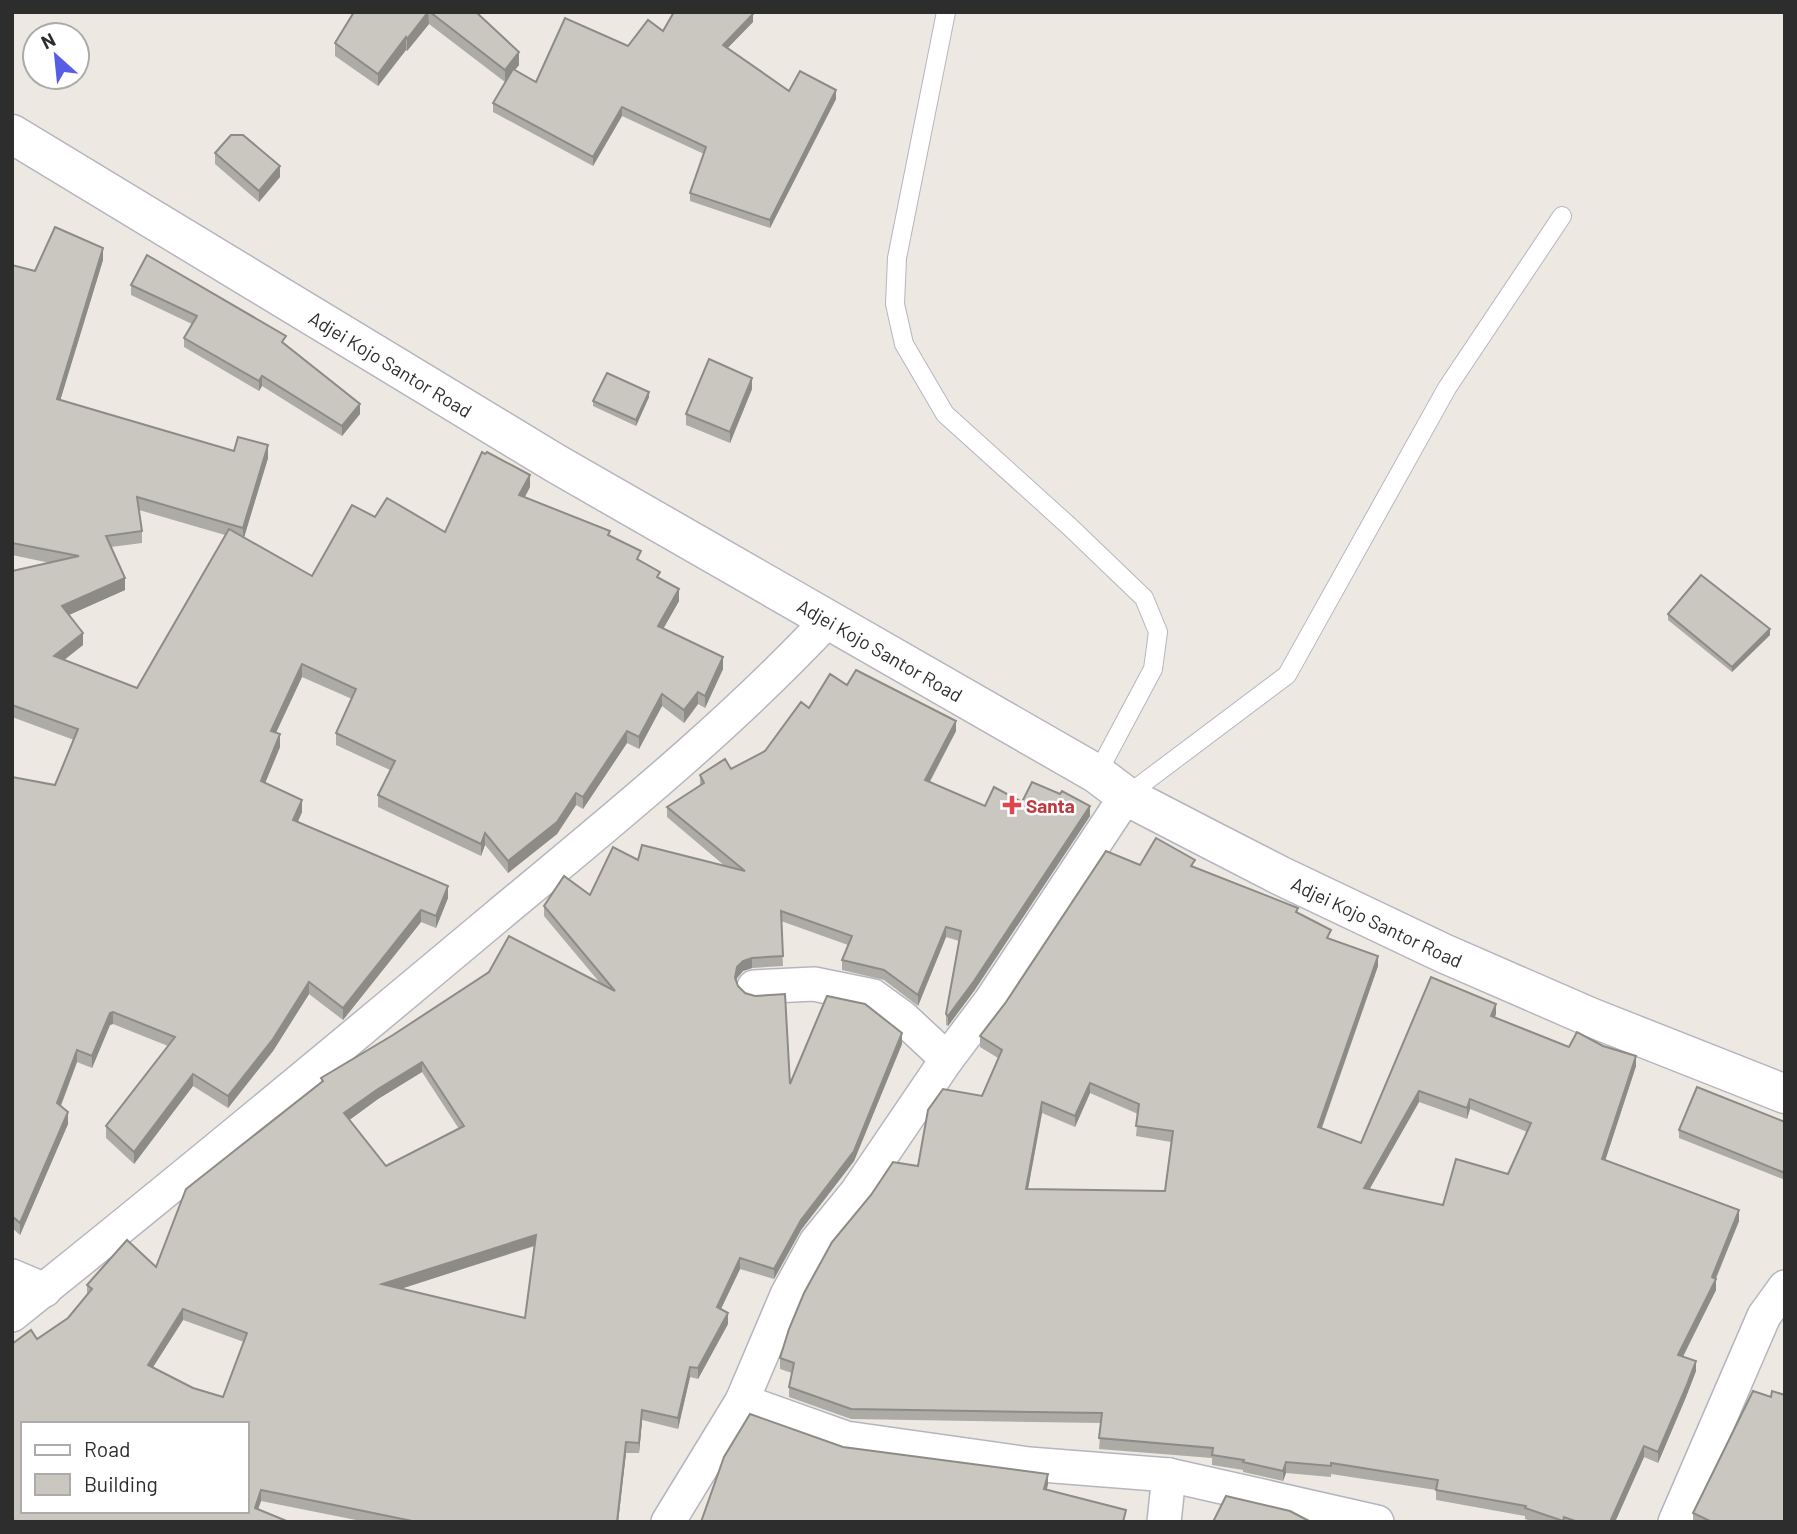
<svg xmlns="http://www.w3.org/2000/svg" width="1797" height="1534" font-family="Barlow,sans-serif">
  <style>
    .lines { fill: none; stroke-linecap: round; stroke-linejoin: round }
    .lane-casing { stroke: #b5b5bf; stroke-width: 20 }
    .street-casing { stroke: #b5b5bf; stroke-width: 36 }
    .secondary-casing { stroke: #b5b5bf; stroke-width: 41 }
    .lane { stroke: #fff; stroke-width: 18 }
    .street { stroke: #fff; stroke-width: 33 }
    .secondary { stroke: #fff; stroke-width: 38 }
    .wall { fill: #adaba5; fill-rule: evenodd }
    .shaded-wall { fill: #8d8b86 }
    .building { fill: #c9c7c0; stroke: #8d8b86; stroke-width: 2; fill-rule: evenodd }
    .health-dot { fill: #e0444e; stroke: #fff; stroke-width: 2.5 }
    .labels { text-anchor: middle; dominant-baseline: central; stroke-width: 5; stroke-linejoin: round; paint-order: stroke }
    .street-label { font-size: 19px; fill: #2d2d2d; stroke: #fff }
    .health-label { font-size: 19px; font-weight: bold; fill: #be3a42; stroke: #fff; text-anchor: start }
  </style>
  <rect width="100%" height="100%" fill="#ede9e2"/>
  <g class="lines">
    <!-- lane casing -->
    <g class="lane-casing">
      <g id="lane">
        <path d="M 946,12 L 897,258 L 895,304 L 904,344 L 945,414 L 1069,526 L 1144,598 L 1158,632 L 1153,669 L 1097,774"/>
        <path d="M 1126,796 L 1287,675 L 1447,388 L 1562,216"/>
      </g>
    </g>
    <!-- street casing -->
    <g class="street-casing">
      <g id="street">
        <path d="M 754,987 L 814,984 L 873,996 L 902,1017 L 947,1059"/>
        <path d="M 12,1276 L 45,1290"/>
        <path d="M 12,1315 C 175,1185 335,1052 495,918 C 609,823 726,729 828,620"/>
        <path d="M 742,1401 L 846,1438 L 1029,1464 L 1169,1475 L 1377,1522"/>
        <path d="M 668,1522 L 742,1401 L 787,1295 L 816,1242 L 856,1193 L 947,1059 L 990,1002 L 1126,796"/>
        <path d="M 1164,1522 L 1169,1475"/>
        <path d="M 1675,1522 L 1764,1316 L 1785,1287"/>
      </g>
    </g>
    <!-- secondary casing -->
    <g class="secondary-casing">
      <g id="secondary">
        <path id="s1" d="M 12,134 L 555,463 L 1097,774 L 1126,796 L 1209,839 L 1281,876 L 1443,953 L 1590,1017 L 1785,1094"/>
      </g>
    </g>
    <!-- lane -->
    <use href="#lane" class="lane"/>
    <!-- street -->
    <use href="#street" class="street"/>
    <!-- secondary -->
    <use href="#secondary" class="secondary"/>
  </g>
  <!-- wall -->
  <g class="wall">
    <path d="M 354,12 L 476,12 L 519,65 L 515,70 L 536,82 L 628,46 L 663,31 L 753,22 L 727,48 L 789,91 L 836,99 L 770,228 L 690,201 L 690,193 L 704,154 L 622,116 L 593,166 L 493,112 L 493,103 L 505,82 L 429,24 L 407,51 L 406,50 L 378,86 L 335,56 L 335,43 Z"/>
    <path d="M 215,153 L 280,177 L 259,202 L 215,164 Z"/>
    <path d="M 103,260 L 60,400 L 234,451 L 268,458 L 244,537 L 312,576 L 375,517 L 445,532 L 530,487 L 525,497 L 610,536 L 641,561 L 660,579 L 679,601 L 663,629 L 723,669 L 705,708 L 698,704 L 684,723 L 662,706 L 639,749 L 627,743 L 583,809 L 576,805 L 557,834 L 508,873 L 485,845 L 481,856 L 378,807 L 378,795 L 390,770 L 336,745 L 336,733 L 352,699 L 302,677 L 276,733 L 280,747 L 265,783 L 302,812 L 298,822 L 448,898 L 436,928 L 421,922 L 343,1020 L 309,994 L 273,1051 L 228,1108 L 193,1086 L 134,1164 L 106,1138 L 106,1126 L 168,1046 L 113,1024 L 110,1025 L 92,1068 L 77,1062 L 61,1106 L 68,1124 L 20,1235 L 12,1228 L 12,777 L 55,785 L 74,740 L 12,717 L 12,571 L 50,563 L 12,555 L 12,265 L 35,271 ZM 139,510 L 225,535 L 137,688 L 64,660 L 83,645 L 69,615 L 125,590 L 111,547 L 142,543 L 142,531 Z"/>
    <path d="M 131,285 L 286,344 L 360,414 L 342,436 L 262,386 L 259,391 L 184,347 L 184,338 L 192,324 L 131,295 Z"/>
    <path d="M 752,389 L 730,443 L 686,425 L 686,414 Z"/>
    <path d="M 649,397 L 636,426 L 593,406 L 593,401 Z"/>
    <path d="M 1668,614 L 1770,635 L 1732,672 L 1668,620 Z"/>
    <path d="M 847,685 L 956,731 L 930,782 L 985,806 L 1022,802 L 1090,816 L 974,991 L 948,1026 L 946,1025 L 946,1014 L 959,941 L 946,937 L 918,1006 L 884,980 L 842,970 L 842,960 L 848,945 L 781,921 L 783,966 L 752,968 L 743,971 L 737,978 L 736,982 L 738,986 L 790,1084 L 902,1044 L 854,1161 L 801,1230 L 774,1279 L 740,1269 L 721,1309 L 728,1324 L 698,1379 L 690,1377 L 678,1429 L 642,1420 L 639,1453 L 626,1453 L 618,1522 L 366,1522 L 261,1501 L 258,1509 L 289,1522 L 12,1522 L 12,1344 L 37,1339 L 68,1318 L 87,1295 L 87,1285 L 156,1267 L 321,1083 L 321,1078 L 600,983 L 544,916 L 544,906 L 590,895 L 638,860 L 726,867 L 667,817 L 667,807 L 700,786 L 700,775 L 731,769 L 765,751 L 809,708 ZM 422,1072 L 459,1129 L 386,1166 L 349,1120 L 378,1099 ZM 535,1246 L 525,1318 L 400,1289 ZM 183,1320 L 244,1342 L 223,1397 L 193,1388 L 153,1367 Z"/>
    <path d="M 1140,865 L 1195,868 L 1298,913 L 1331,940 L 1378,966 L 1322,1128 L 1361,1143 L 1496,1014 L 1495,1017 L 1569,1047 L 1636,1066 L 1605,1161 L 1739,1221 L 1716,1279 L 1716,1290 L 1683,1357 L 1696,1371 L 1686,1397 L 1658,1463 L 1644,1457 L 1615,1522 L 1534,1522 L 1525,1519 L 1525,1516 L 1436,1500 L 1436,1490 L 1331,1474 L 1331,1477 L 1286,1473 L 1283,1481 L 1243,1472 L 1243,1470 L 1212,1465 L 1212,1458 L 1099,1449 L 1101,1423 L 851,1419 L 789,1397 L 789,1387 L 792,1373 L 780,1369 L 780,1358 L 918,1166 L 982,1096 L 998,1058 L 980,1047 L 980,1036 ZM 1090,1093 L 1138,1114 L 1136,1136 L 1171,1142 L 1165,1191 L 1028,1189 L 1042,1113 L 1075,1127 ZM 1419,1102 L 1467,1119 L 1470,1109 L 1527,1132 L 1508,1174 L 1443,1205 L 1369,1189 Z"/>
    <path d="M 1785,1122 L 1785,1180 L 1679,1138 L 1679,1130 Z"/>
    <path d="M 1693,1513 L 1785,1522 L 1693,1522 Z"/>
  </g>
  <!-- shaded-wall -->
  <g class="shaded-wall">
    <path d="M 428,12 L 429,24 L 407,51 L 407,39 Z"/>
    <path d="M 753,14 L 753,22 L 723,53 L 723,45 Z"/>
    <path d="M 406,37 L 406,50 L 378,86 L 378,74 Z"/>
    <path d="M 519,52 L 519,65 L 505,82 L 505,70 Z"/>
    <path d="M 836,90 L 836,99 L 770,228 L 770,220 Z"/>
    <path d="M 622,107 L 622,116 L 593,166 L 593,157 Z"/>
    <path d="M 280,166 L 280,177 L 259,202 L 259,191 Z"/>
    <path d="M 103,248 L 103,260 L 57,411 L 57,399 Z"/>
    <path d="M 262,376 L 262,386 L 259,391 L 259,381 Z"/>
    <path d="M 752,378 L 752,389 L 730,443 L 730,432 Z"/>
    <path d="M 649,392 L 649,397 L 636,426 L 636,420 Z"/>
    <path d="M 360,404 L 360,414 L 342,436 L 342,426 Z"/>
    <path d="M 268,445 L 268,458 L 243,541 L 243,528 Z"/>
    <path d="M 530,475 L 530,487 L 519,507 L 519,495 Z"/>
    <path d="M 125,578 L 125,590 L 62,618 L 62,606 Z"/>
    <path d="M 679,589 L 679,601 L 658,638 L 658,626 Z"/>
    <path d="M 1770,629 L 1770,635 L 1732,672 L 1732,667 Z"/>
    <path d="M 83,633 L 83,645 L 54,668 L 54,656 Z"/>
    <path d="M 723,657 L 723,669 L 705,708 L 705,696 Z"/>
    <path d="M 302,664 L 302,677 L 271,743 L 271,731 Z"/>
    <path d="M 698,692 L 698,704 L 684,723 L 684,710 Z"/>
    <path d="M 662,694 L 662,706 L 639,749 L 639,737 Z"/>
    <path d="M 956,721 L 956,731 L 925,790 L 925,780 Z"/>
    <path d="M 627,731 L 627,743 L 583,809 L 583,797 Z"/>
    <path d="M 280,734 L 280,747 L 261,793 L 261,781 Z"/>
    <path d="M 576,793 L 576,805 L 557,834 L 508,873 L 508,861 Z"/>
    <path d="M 302,800 L 302,812 L 293,832 L 293,820 Z"/>
    <path d="M 1090,806 L 1090,816 L 974,991 L 948,1026 L 948,1016 Z"/>
    <path d="M 485,833 L 485,845 L 481,856 L 481,844 Z"/>
    <path d="M 448,886 L 448,898 L 436,928 L 436,916 Z"/>
    <path d="M 421,910 L 421,922 L 343,1020 L 343,1008 Z"/>
    <path d="M 946,927 L 946,937 L 918,1006 L 918,995 Z"/>
    <path d="M 1378,956 L 1378,966 L 1318,1138 L 1318,1127 Z"/>
    <path d="M 752,958 L 752,968 L 743,971 L 737,978 L 735,989 L 735,978 L 737,967 L 743,961 Z"/>
    <path d="M 309,982 L 309,994 L 273,1051 L 228,1108 L 228,1096 Z"/>
    <path d="M 1496,1004 L 1496,1014 L 1491,1026 L 1491,1016 Z"/>
    <path d="M 113,1012 L 113,1024 L 110,1025 L 92,1068 L 92,1056 L 110,1013 Z"/>
    <path d="M 902,1033 L 902,1044 L 854,1161 L 801,1230 L 774,1279 L 774,1269 Z"/>
    <path d="M 77,1050 L 77,1062 L 57,1115 L 57,1103 Z"/>
    <path d="M 1636,1056 L 1636,1066 L 1602,1170 L 1602,1159 Z"/>
    <path d="M 422,1062 L 422,1072 L 378,1099 L 344,1124 L 344,1113 L 378,1089 Z"/>
    <path d="M 193,1074 L 193,1086 L 134,1164 L 134,1152 Z"/>
    <path d="M 1090,1083 L 1090,1093 L 1075,1127 L 1075,1116 Z"/>
    <path d="M 1419,1091 L 1419,1102 L 1364,1199 L 1364,1188 Z"/>
    <path d="M 1470,1099 L 1470,1109 L 1467,1119 L 1467,1108 Z"/>
    <path d="M 1042,1102 L 1042,1113 L 1026,1200 L 1026,1189 Z"/>
    <path d="M 68,1112 L 68,1124 L 20,1235 L 20,1223 Z"/>
    <path d="M 1739,1210 L 1739,1221 L 1712,1287 L 1716,1279 L 1716,1290 L 1678,1366 L 1678,1355 Z"/>
    <path d="M 536,1235 L 536,1245 L 382,1295 L 382,1284 Z"/>
    <path d="M 740,1258 L 740,1269 L 717,1317 L 717,1307 Z"/>
    <path d="M 183,1309 L 183,1320 L 148,1375 L 148,1365 Z"/>
    <path d="M 728,1313 L 728,1324 L 698,1379 L 698,1368 Z"/>
    <path d="M 1696,1361 L 1696,1371 L 1686,1397 L 1658,1463 L 1658,1452 Z"/>
    <path d="M 690,1367 L 690,1377 L 678,1429 L 678,1418 Z"/>
    <path d="M 642,1410 L 642,1420 L 639,1453 L 639,1443 Z"/>
    <path d="M 626,1442 L 626,1453 L 618,1522 L 617,1522 Z"/>
    <path d="M 1644,1446 L 1644,1457 L 1615,1522 L 1610,1522 Z"/>
    <path d="M 1286,1462 L 1286,1473 L 1283,1481 L 1283,1471 Z"/>
    <path d="M 1048,1474 L 1048,1485 L 1044,1499 L 1044,1489 Z"/>
    <path d="M 261,1490 L 261,1501 L 255,1518 L 255,1508 Z"/>
  </g>
  <!-- building -->
  <g class="building">
    <path d="M 354,12 L 428,12 L 407,39 L 406,37 L 378,74 L 335,43 Z"/>
    <path d="M 430,12 L 476,12 L 519,52 L 505,70 Z"/>
    <path d="M 674,12 L 751,12 L 753,14 L 723,45 L 789,91 L 800,71 L 836,90 L 770,220 L 690,193 L 706,147 L 622,107 L 593,157 L 493,103 L 513,69 L 536,82 L 565,18 L 628,46 L 648,20 L 663,31 Z"/>
    <path d="M 231,135 L 243,135 L 280,166 L 259,191 L 215,153 Z"/>
    <path d="M 55,227 L 103,248 L 57,399 L 234,451 L 238,437 L 268,445 L 243,528 L 137,497 L 142,531 L 106,536 L 125,578 L 62,606 L 83,633 L 54,656 L 137,688 L 229,529 L 312,576 L 352,505 L 375,517 L 387,498 L 445,532 L 482,452 L 485,454 L 487,452 L 530,475 L 519,495 L 610,531 L 608,535 L 641,551 L 637,559 L 660,572 L 657,577 L 679,589 L 658,626 L 723,657 L 705,696 L 698,692 L 684,710 L 662,694 L 639,737 L 627,731 L 583,797 L 576,793 L 557,822 L 508,861 L 485,833 L 481,844 L 378,795 L 395,761 L 336,733 L 356,689 L 302,664 L 271,731 L 280,734 L 261,781 L 302,800 L 293,820 L 448,886 L 436,916 L 421,910 L 343,1008 L 309,982 L 273,1039 L 228,1096 L 193,1074 L 134,1152 L 106,1126 L 175,1037 L 113,1012 L 110,1013 L 92,1056 L 77,1050 L 57,1103 L 68,1112 L 20,1223 L 12,1216 L 12,777 L 55,785 L 78,729 L 12,705 L 12,571 L 79,556 L 12,543 L 12,265 L 35,271 Z"/>
    <path d="M 147,255 L 286,336 L 282,342 L 360,404 L 342,426 L 262,376 L 259,381 L 184,338 L 197,316 L 131,285 Z"/>
    <path d="M 709,359 L 752,378 L 730,432 L 686,414 Z"/>
    <path d="M 607,373 L 649,392 L 636,420 L 593,401 Z"/>
    <path d="M 1701,575 L 1770,629 L 1732,667 L 1668,614 Z"/>
    <path d="M 856,670 L 956,721 L 925,780 L 985,806 L 994,787 L 1022,802 L 1032,782 L 1060,794 L 1062,791 L 1090,806 L 974,981 L 948,1016 L 946,1014 L 961,931 L 946,927 L 918,995 L 884,970 L 842,960 L 852,936 L 781,911 L 783,956 L 752,958 L 743,961 L 737,967 L 735,978 L 738,986 L 745,993 L 755,996 L 785,994 L 790,1084 L 827,996 L 865,1004 L 902,1033 L 854,1151 L 801,1220 L 774,1269 L 740,1258 L 717,1307 L 728,1313 L 698,1368 L 690,1367 L 678,1418 L 642,1410 L 639,1443 L 626,1442 L 617,1522 L 417,1522 L 261,1490 L 255,1508 L 289,1522 L 15,1522 L 12,1518 L 12,1344 L 31,1330 L 37,1339 L 68,1318 L 92,1289 L 87,1285 L 127,1240 L 156,1267 L 186,1189 L 323,1081 L 321,1078 L 393,1035 L 489,972 L 509,936 L 615,991 L 544,906 L 564,876 L 590,895 L 613,847 L 638,860 L 642,845 L 745,871 L 667,807 L 704,783 L 700,775 L 725,759 L 731,769 L 765,751 L 801,702 L 809,708 L 830,674 L 847,685 ZM 422,1062 L 464,1126 L 386,1166 L 344,1113 L 378,1089 ZM 536,1235 L 525,1318 L 382,1284 ZM 183,1309 L 247,1333 L 223,1397 L 193,1388 L 148,1365 ZM 23,1424 L 247,1424 L 247,1511 L 23,1511 Z"/>
    <path d="M 1156,838 L 1195,860 L 1191,866 L 1298,908 L 1296,912 L 1331,930 L 1327,938 L 1378,956 L 1318,1127 L 1361,1143 L 1431,977 L 1496,1004 L 1491,1016 L 1569,1047 L 1577,1032 L 1603,1046 L 1636,1056 L 1602,1159 L 1739,1210 L 1712,1277 L 1716,1279 L 1678,1355 L 1696,1361 L 1686,1387 L 1658,1452 L 1644,1446 L 1610,1522 L 1578,1522 L 1564,1517 L 1563,1521 L 1525,1508 L 1526,1506 L 1436,1490 L 1438,1480 L 1331,1463 L 1331,1466 L 1286,1462 L 1283,1471 L 1243,1462 L 1244,1460 L 1212,1455 L 1213,1448 L 1099,1438 L 1102,1413 L 851,1409 L 789,1387 L 794,1363 L 780,1358 L 789,1329 L 804,1293 L 832,1242 L 871,1195 L 893,1162 L 918,1166 L 928,1110 L 943,1089 L 982,1096 L 1002,1050 L 980,1036 L 1006,1002 L 1106,851 L 1140,865 ZM 1090,1083 L 1139,1104 L 1136,1126 L 1173,1131 L 1165,1191 L 1026,1189 L 1042,1102 L 1075,1116 ZM 1419,1091 L 1467,1108 L 1470,1099 L 1531,1123 L 1508,1174 L 1456,1159 L 1443,1205 L 1364,1188 Z"/>
    <path d="M 1697,1087 L 1785,1122 L 1785,1173 L 1679,1130 Z"/>
    <path d="M 1753,1391 L 1771,1397 L 1772,1391 L 1785,1395 L 1785,1522 L 1712,1522 L 1693,1513 Z"/>
    <path d="M 750,1414 L 843,1447 L 1048,1474 L 1044,1489 L 1126,1510 L 1123,1522 L 701,1522 L 724,1457 Z"/>
    <path d="M 1226,1496 L 1290,1511 L 1311,1522 L 1213,1522 Z"/>
  </g>
  <!-- markers -->
  <path class="health-dot" d="M1008.5 794.5h7v7h7v7h-7v7h-7v-7h-7v-7h7z"/>
  <g class="labels">
    <!-- street labels -->
    <g class="street-label">
      <text stroke="none"><textPath href="#s1" startOffset="443">Adjei Kojo Santor Road</textPath></text>
      <text stroke="none"><textPath href="#s1" startOffset="1010">Adjei Kojo Santor Road</textPath></text>
      <text stroke="none"><textPath href="#s1" startOffset="1577">Adjei Kojo Santor Road</textPath></text>
    </g>
    <!-- health labels -->
    <g class="health-label">
      <text x="1026" y="805">Santa</text>
    </g>
  </g>
  <!-- border -->
  <rect width="1797" height="1534" fill="none" stroke="#2d2d2d" stroke-width="28"/>
  <!-- legend -->
  <rect x="21" y="1422" width="228" height="91" fill="#ffffff" stroke="#ababab" stroke-width="2"/>
  <rect x="35" y="1445" width="35" height="10" fill="#ffffff" stroke="#ababab" stroke-width="2"/>
  <text x="84" y="1457" font-size="21" fill="#2d2d2d">Road</text>
  <rect x="35" y="1474" width="35" height="21" fill="#c9c7c0" stroke="#ababab" stroke-width="2"/>
  <text x="84" y="1492" font-size="21" fill="#2d2d2d">Building</text>
  <!-- north arrow -->
  <g transform="translate(56 56) rotate(333)"><circle r="33" fill="#ffffff" stroke="#ababab" stroke-width="2"/>
  <path d="M0-5L12 26L0 18L-12 26Z" fill="#575de4"/>
  <text y="-10" font-size="19" font-weight="bold" text-anchor="middle" fill="#2d2d2d">N</text>
  </g>
</svg>
